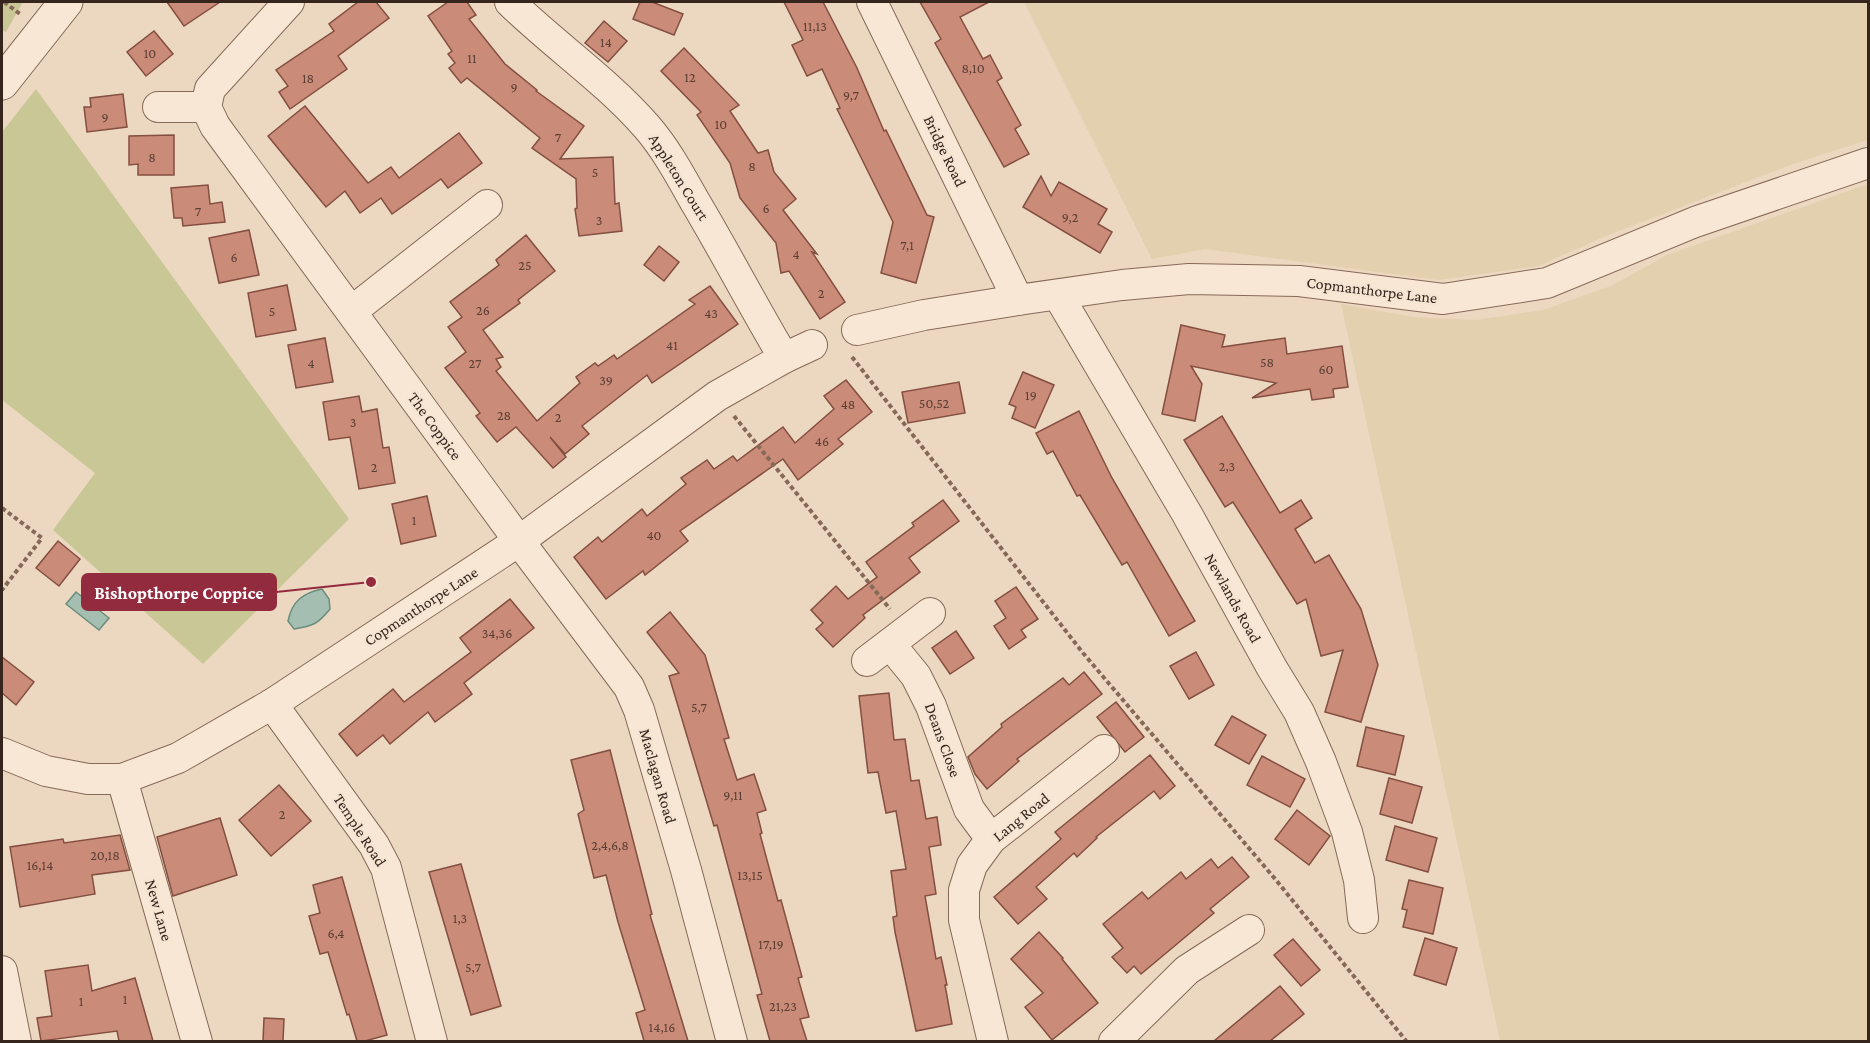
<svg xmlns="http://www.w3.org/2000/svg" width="1870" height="1043" font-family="'Crimson Pro',serif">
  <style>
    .farmland { fill: #e2d0af }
    .green { fill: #cac796 }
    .water { fill: #a4bfb2; stroke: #6b8d7e; stroke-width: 1.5 }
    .building { fill: #ca8b78; stroke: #844f40; stroke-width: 1.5 }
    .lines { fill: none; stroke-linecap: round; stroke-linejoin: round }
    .minor-casing { stroke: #866959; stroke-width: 32 }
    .tertiary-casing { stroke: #866959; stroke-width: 35 }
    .path { stroke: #866959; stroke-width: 4; stroke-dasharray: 4.5 3; stroke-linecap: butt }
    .minor { stroke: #f8e7d4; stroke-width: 30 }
    .tertiary { stroke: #f8e7d4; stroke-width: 33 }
    .labels { text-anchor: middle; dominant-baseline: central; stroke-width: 4.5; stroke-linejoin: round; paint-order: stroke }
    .number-label { font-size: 14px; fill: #5b3e34 }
    .street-label { font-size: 16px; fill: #36251d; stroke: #f4e4d1 }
    .leader { fill: none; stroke: #932b3f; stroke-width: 2 }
    .callout-dot { fill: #932b3f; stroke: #f4e4d1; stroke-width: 2 }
    .callout { fill: #932b3f; stroke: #932b3f; stroke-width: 2 }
    .callout-label { font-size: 18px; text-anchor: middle; font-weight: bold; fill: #fff }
  </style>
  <rect width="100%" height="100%" fill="#ecd8c1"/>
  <!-- farmland -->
  <g class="farmland">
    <path d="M 1024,2 L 1868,2 L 1868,140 L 1793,164 L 1606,236 L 1538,266 L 1438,280 L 1205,249 L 1152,259 Z"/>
    <path d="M 1868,184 L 1868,1041 L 1500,1041 L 1341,304 L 1414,317 L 1476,320 L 1543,310 L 1611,286 L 1667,255 Z"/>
  </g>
  <!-- green -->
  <g class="green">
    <path d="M 2,2 L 23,2 L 6,32 L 2,30 Z"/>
    <path d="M 36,89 L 349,519 L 203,664 L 53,530 L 95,473 L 2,400 L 2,132 Z"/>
  </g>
  <!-- water -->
  <g class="water">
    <path d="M 322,589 L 329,599 L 330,609 C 318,624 313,626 294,629 L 288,621 C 292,601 303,593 322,589 Z"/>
    <path d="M 76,592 L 109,618 L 99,630 L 66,604 Z"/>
  </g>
  <!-- building -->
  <g class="building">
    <path d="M 167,2 L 220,2 L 184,26 Z"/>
    <path d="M 358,2 L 376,2 L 389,18 L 338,56 L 347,69 L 290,109 L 279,92 L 288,86 L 276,70 L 334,31 L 329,24 Z"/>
    <path d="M 448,2 L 467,2 L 476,15 L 469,19 L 505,64 L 537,90 L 536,91 L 584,126 L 560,159 L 613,157 L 615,204 L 619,203 L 622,231 L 579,236 L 575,209 L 577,208 L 576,179 L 532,148 L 540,138 L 467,78 L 461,83 L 449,68 L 455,63 L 448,54 L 452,51 L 428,16 Z"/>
    <path d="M 640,2 L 652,2 L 683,14 L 674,35 L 633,19 Z"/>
    <path d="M 784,2 L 823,2 L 857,68 L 884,131 L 886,130 L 927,215 L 934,217 L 916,283 L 881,273 L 893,222 L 837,109 L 840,108 L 822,69 L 807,76 L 792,45 L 803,40 Z"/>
    <path d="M 920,2 L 989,2 L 960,17 L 983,59 L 990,55 L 1002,78 L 997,81 L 1021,125 L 1015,129 L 1029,154 L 1004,167 L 935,43 L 941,39 Z"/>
    <path d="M 604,21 L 627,41 L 608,62 L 585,43 Z"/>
    <path d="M 154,31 L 173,54 L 146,76 L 127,52 Z"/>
    <path d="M 684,48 L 739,105 L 730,111 L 758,153 L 768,150 L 774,172 L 796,199 L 783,210 L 817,254 L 812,252 L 845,302 L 820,319 L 789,271 L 781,273 L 776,243 L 740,198 L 730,163 L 697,115 L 701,112 L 661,71 Z"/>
    <path d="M 123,94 L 127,127 L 87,132 L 84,107 L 91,107 L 90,98 Z"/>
    <path d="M 305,106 L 368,183 L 391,167 L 399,178 L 459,133 L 482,163 L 448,188 L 441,179 L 392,214 L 381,198 L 360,213 L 345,191 L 326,207 L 268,136 Z"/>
    <path d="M 174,135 L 174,175 L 138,175 L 138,164 L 129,165 L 129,136 Z"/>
    <path d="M 1041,176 L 1051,196 L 1059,182 L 1107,209 L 1098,224 L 1112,232 L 1100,253 L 1023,207 Z"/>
    <path d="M 208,185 L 210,204 L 222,202 L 225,222 L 183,226 L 182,218 L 174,218 L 171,188 Z"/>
    <path d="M 249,230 L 259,275 L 219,283 L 209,238 Z"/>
    <path d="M 526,235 L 555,271 L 518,300 L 520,303 L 483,330 L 503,357 L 496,359 L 501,367 L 496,371 L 537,421 L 580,383 L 576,377 L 595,363 L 598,366 L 614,355 L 617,359 L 695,304 L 689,300 L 710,286 L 738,324 L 652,383 L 647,375 L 582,426 L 589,434 L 565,454 L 550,437 L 566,457 L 553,468 L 516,427 L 497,442 L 476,416 L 480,413 L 445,368 L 466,352 L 448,327 L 462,317 L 450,302 L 499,265 L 496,260 Z"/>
    <path d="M 659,246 L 679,262 L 664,281 L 644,265 Z"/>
    <path d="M 287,285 L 296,330 L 256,337 L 248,293 Z"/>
    <path d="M 1181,325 L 1225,335 L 1222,347 L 1285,338 L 1287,354 L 1342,346 L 1348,387 L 1333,389 L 1334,397 L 1312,400 L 1310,389 L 1252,398 L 1276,383 L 1191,366 L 1202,384 L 1195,421 L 1162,414 Z"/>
    <path d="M 325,338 L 333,382 L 296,388 L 288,345 Z"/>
    <path d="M 1023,372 L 1054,385 L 1035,428 L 1012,418 L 1016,407 L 1009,404 Z"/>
    <path d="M 846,380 L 872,412 L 838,439 L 843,444 L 798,480 L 783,459 L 680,531 L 688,541 L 645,575 L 643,571 L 606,599 L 574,557 L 598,537 L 602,542 L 642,509 L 647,516 L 686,484 L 681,478 L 707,460 L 714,469 L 733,456 L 737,461 L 783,427 L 795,443 L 834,409 L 824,396 Z"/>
    <path d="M 959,382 L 965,413 L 908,423 L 902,392 Z"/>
    <path d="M 359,396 L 362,412 L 377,409 L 383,448 L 389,447 L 395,483 L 359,489 L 350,437 L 329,440 L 323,402 Z"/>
    <path d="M 1079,411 L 1112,478 L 1195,621 L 1169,636 L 1127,562 L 1122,565 L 1080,495 L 1077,496 L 1053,451 L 1047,454 L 1036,433 Z"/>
    <path d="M 1222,416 L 1280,513 L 1301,500 L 1312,518 L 1295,529 L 1315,563 L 1329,555 L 1361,609 L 1378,665 L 1361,722 L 1325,712 L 1343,650 L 1321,656 L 1306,599 L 1297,604 L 1233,502 L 1225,507 L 1184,440 Z"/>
    <path d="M 427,496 L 436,536 L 401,544 L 392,504 Z"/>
    <path d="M 943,500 L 959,521 L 909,558 L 920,572 L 863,615 L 865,618 L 833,647 L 816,629 L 823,623 L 811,610 L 836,586 L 848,599 L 877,577 L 866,562 L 914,526 L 912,523 Z"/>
    <path d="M 58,541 L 80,559 L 59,586 L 36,568 Z"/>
    <path d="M 1016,587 L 1038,619 L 1021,630 L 1026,637 L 1009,649 L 994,626 L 1006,618 L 995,601 Z"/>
    <path d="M 510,599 L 534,628 L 464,683 L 472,694 L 435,722 L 428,712 L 390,744 L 383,735 L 357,756 L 339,734 L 393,689 L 404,702 L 471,652 L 460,638 Z"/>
    <path d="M 670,612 L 705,655 L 729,738 L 724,739 L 737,780 L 754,774 L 766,810 L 757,813 L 762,833 L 760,834 L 778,901 L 781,900 L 802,977 L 798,978 L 809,1017 L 800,1019 L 807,1041 L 770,1041 L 757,995 L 762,994 L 717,825 L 714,826 L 669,676 L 679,673 L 647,632 Z"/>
    <path d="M 956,631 L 974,658 L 950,674 L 932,648 Z"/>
    <path d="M 1196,652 L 1214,685 L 1189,699 L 1170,666 Z"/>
    <path d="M 2,657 L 34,682 L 16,705 L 2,693 Z"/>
    <path d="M 1084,672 L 1102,694 L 1017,759 L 1019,761 L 987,789 L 975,774 L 968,757 L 1002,727 L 1001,724 L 1063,678 L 1069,685 Z"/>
    <path d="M 889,693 L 894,740 L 905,739 L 911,781 L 919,780 L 926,819 L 937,817 L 941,845 L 929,847 L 936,894 L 925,896 L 936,959 L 941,957 L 947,985 L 945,985 L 952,1024 L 916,1031 L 895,932 L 893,917 L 897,916 L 891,871 L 906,869 L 896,811 L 886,813 L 878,772 L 868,773 L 859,696 Z"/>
    <path d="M 1116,702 L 1144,737 L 1125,752 L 1097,717 Z"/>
    <path d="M 1232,716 L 1266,735 L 1249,764 L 1215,745 Z"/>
    <path d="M 1366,727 L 1404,736 L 1395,775 L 1357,766 Z"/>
    <path d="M 610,750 L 652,914 L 650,915 L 688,1041 L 644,1041 L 636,1013 L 645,1010 L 618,922 L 606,875 L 594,878 L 578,814 L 584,810 L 571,760 Z"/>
    <path d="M 1150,755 L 1175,786 L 1160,799 L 1154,791 L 1096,837 L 1097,838 L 1077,857 L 1074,853 L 1036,887 L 1047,899 L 1018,924 L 994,897 L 1061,839 L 1055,832 Z"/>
    <path d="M 1262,756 L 1305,779 L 1290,807 L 1247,785 Z"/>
    <path d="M 1389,778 L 1422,787 L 1412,823 L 1380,814 Z"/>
    <path d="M 279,785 L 311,821 L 271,856 L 239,820 Z"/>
    <path d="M 1297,810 L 1330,836 L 1309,865 L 1275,839 Z"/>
    <path d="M 220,818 L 237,875 L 173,896 L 157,837 Z"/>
    <path d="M 1395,826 L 1437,838 L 1428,872 L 1386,860 Z"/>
    <path d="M 120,835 L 130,870 L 92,875 L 95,894 L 20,907 L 10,847 L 63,839 L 64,843 Z"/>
    <path d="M 1232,857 L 1249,877 L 1210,909 L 1214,913 L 1141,974 L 1134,966 L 1127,973 L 1112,957 L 1123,948 L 1103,924 L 1142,892 L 1148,899 L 1181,872 L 1186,879 L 1211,859 L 1218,868 Z"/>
    <path d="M 461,864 L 501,1006 L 471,1015 L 429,872 Z"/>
    <path d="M 342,877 L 387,1035 L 365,1041 L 357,1041 L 349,1014 L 347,1015 L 328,952 L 320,954 L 309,916 L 320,913 L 313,885 Z"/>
    <path d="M 1409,880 L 1443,888 L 1433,934 L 1403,927 L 1407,910 L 1402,909 Z"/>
    <path d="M 1039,932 L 1063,958 L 1062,959 L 1098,1003 L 1052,1040 L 1025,1007 L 1043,993 L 1011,959 Z"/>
    <path d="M 1425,938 L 1457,948 L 1446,985 L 1414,975 Z"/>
    <path d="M 1293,939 L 1320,970 L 1301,986 L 1274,955 Z"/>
    <path d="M 88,965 L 92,991 L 135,978 L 153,1041 L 119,1041 L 117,1031 L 41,1041 L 37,1018 L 52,1016 L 45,971 Z"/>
    <path d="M 1280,986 L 1304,1014 L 1270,1041 L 1214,1041 Z"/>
    <path d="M 264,1018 L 284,1019 L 283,1041 L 263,1041 Z"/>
  </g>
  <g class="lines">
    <!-- minor casing -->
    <g class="minor-casing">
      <g id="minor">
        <path d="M 289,2 L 210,89 L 206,107 L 215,126 L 519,541 L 629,687 L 639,710 L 686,870 L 732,1042"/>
        <path d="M 510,2 C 554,45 606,80 647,127 C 666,149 680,175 694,200 C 725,252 753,306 784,358"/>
        <path d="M 872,2 L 1018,300"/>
        <path d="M 158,107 L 206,107"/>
        <path d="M 1058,295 L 1187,514 L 1272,668 L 1299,712 L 1321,762 L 1347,832 L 1359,880 L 1363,918"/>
        <path d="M 352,311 L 487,205"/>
        <path d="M 857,330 L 924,315 L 1018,300 L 1122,285 L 1189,279 L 1299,281 L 1443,299 L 1547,283 L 1695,222 L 1868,163"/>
        <path d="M 890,644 L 916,676 L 931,706 L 969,809 L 991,839"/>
        <path d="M 867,661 L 930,613"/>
        <path d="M 272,704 L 374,845 L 386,868 L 432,1042"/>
        <path d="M 2,753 L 46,771 L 88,779 L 122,779 L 178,758 L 272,704 L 519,541 L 717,396 L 784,358 L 812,345"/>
        <path d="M 122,779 L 197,1042"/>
        <path d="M 2,971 L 16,1042"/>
        <path d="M 993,1042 L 964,920 L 964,890 L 972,865 L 991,839 L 1104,750"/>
        <path d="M 1114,1042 L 1187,970 L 1249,930"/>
      </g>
    </g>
    <!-- tertiary casing -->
    <g class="tertiary-casing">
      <path id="tertiary" d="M 2,83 L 66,2"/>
    </g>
    <!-- path -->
    <g class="path">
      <path d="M 4,2 L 20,14"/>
      <path d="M 852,357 L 1083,653 L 1276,880 L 1407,1042"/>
      <path d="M 734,416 L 890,609"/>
      <path d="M 2,508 L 42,538 L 2,590"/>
    </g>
    <!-- minor -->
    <use href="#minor" class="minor"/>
    <!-- tertiary -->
    <use href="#tertiary" class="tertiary"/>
  </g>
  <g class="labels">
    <!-- number labels -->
    <g class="number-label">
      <text x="815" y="26">11,13</text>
      <text x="606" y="42">14</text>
      <text x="150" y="53">10</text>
      <text x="472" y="58">11</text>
      <text x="973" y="68">8,10</text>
      <text x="690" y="77">12</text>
      <text x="308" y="78">18</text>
      <text x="514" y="87">9</text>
      <text x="851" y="95">9,7</text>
      <text x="105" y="117">9</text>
      <text x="721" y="124">10</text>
      <text x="558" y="137">7</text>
      <text x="152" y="157">8</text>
      <text x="752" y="166">8</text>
      <text x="595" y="172">5</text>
      <text x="766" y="208">6</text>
      <text x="198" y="211">7</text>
      <text x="1070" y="217">9,2</text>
      <text x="599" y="220">3</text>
      <text x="907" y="245">7,1</text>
      <text x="796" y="254">4</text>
      <text x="234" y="257">6</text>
      <text x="525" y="265">25</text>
      <text x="821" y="293">2</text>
      <text x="483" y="310">26</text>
      <text x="272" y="311">5</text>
      <text x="711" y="313">43</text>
      <text x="672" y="345">41</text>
      <text x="1267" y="362">58</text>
      <text x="311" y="363">4</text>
      <text x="475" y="363">27</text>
      <text x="1326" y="369">60</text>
      <text x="606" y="380">39</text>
      <text x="1031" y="395">19</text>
      <text x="934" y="403">50,52</text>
      <text x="848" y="404">48</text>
      <text x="504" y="415">28</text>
      <text x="558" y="417">2</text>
      <text x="353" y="422">3</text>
      <text x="822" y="441">46</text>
      <text x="1227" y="466">2,3</text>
      <text x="374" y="467">2</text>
      <text x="414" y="520">1</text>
      <text x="654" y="535">40</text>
      <text x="497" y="633">34,36</text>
      <text x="699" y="707">5,7</text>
      <text x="733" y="795">9,11</text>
      <text x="282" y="814">2</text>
      <text x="610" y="845">2,4,6,8</text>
      <text x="105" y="855">20,18</text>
      <text x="40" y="865">16,14</text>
      <text x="750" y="875">13,15</text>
      <text x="460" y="918">1,3</text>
      <text x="336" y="933">6,4</text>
      <text x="771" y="944">17,19</text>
      <text x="473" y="967">5,7</text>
      <text x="125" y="999">1</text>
      <text x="81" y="1001">1</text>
      <text x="783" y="1006">21,23</text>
      <text x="662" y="1027">14,16</text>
    </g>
    <!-- street labels -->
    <g class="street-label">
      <text transform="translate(945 151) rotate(64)">Bridge Road</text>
      <text transform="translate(679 177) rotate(58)">Appleton Court</text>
      <text transform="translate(1372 290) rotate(7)">Copmanthorpe Lane</text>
      <text transform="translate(435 426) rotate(54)">The Coppice</text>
      <text transform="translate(1233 598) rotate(61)">Newlands Road</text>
      <text transform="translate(421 606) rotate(-33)">Copmanthorpe Lane</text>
      <text transform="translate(943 740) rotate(70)">Deans Close</text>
      <text transform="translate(658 776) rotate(74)">Maclagan Road</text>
      <text transform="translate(1021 817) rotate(-39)">Lang Road</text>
      <text transform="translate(360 830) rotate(57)">Temple Road</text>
      <text transform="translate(159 910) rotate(74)">New Lane</text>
    </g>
  </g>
  <!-- callouts -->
  <path class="leader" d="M371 582L276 592"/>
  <circle class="callout-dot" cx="371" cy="582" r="6"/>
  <rect class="callout" x="82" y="574" width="194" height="36" rx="6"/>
  <g class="callout-label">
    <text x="179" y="599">Bishopthorpe Coppice</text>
  </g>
  <!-- border -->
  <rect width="1870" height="1043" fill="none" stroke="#36251d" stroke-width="6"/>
</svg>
